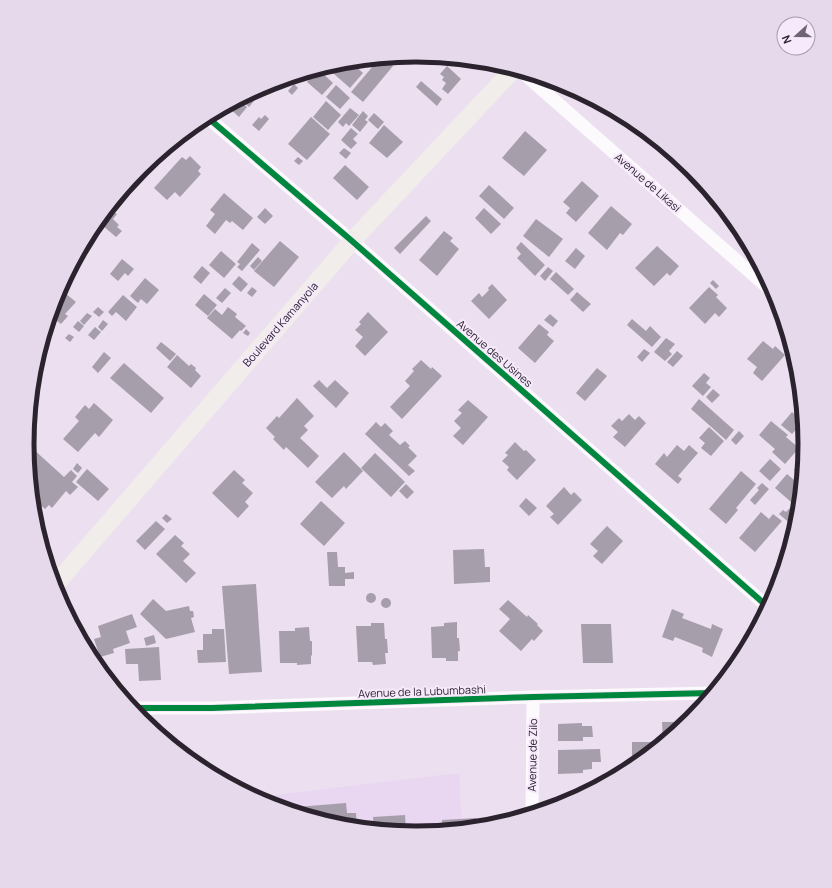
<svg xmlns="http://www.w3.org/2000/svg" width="832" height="888" font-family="Manrope,sans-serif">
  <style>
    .built { fill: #e9d6f1 }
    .building { fill: #a79eab }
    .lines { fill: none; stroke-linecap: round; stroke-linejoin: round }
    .street { stroke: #fcfafd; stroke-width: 13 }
    .secondary { stroke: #f1edeb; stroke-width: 18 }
    .cycleway-casing { stroke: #f6e9fb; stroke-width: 8 }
    .cycleway { stroke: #00873e; stroke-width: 6 }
    .labels { text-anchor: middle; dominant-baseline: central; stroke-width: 4; stroke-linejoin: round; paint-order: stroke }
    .street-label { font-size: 11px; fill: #2b232e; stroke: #f6e9fb }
    .rim { fill: none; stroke: #2b232e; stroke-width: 5 }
  </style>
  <rect width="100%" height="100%" fill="#ebdff0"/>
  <!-- built -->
  <path class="built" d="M 459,773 L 462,828 L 416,833 L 340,825 L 267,803 L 260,799 L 259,797 Z"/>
  <!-- building -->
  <g class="building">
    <path d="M 384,58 L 393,66 L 363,102 L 351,92 L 379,59 Z"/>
    <path d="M 350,61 L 363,73 L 350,88 L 326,67 L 340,62 Z"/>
    <path d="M 447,66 L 461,79 L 448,94 L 442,89 L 446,83 L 442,80 L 444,77 L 440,74 Z"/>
    <path d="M 318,69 L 333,83 L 322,95 L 307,82 Z"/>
    <path d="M 421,81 L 442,99 L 437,106 L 416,87 Z"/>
    <path d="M 294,84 L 298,88 L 292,95 L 288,91 Z"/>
    <path d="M 267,85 L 249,107 L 240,99 Z"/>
    <path d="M 336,85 L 350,98 L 340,109 L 326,97 Z"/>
    <path d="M 239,100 L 247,107 L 239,117 L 227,106 Z"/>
    <path d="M 326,101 L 341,115 L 328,130 L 313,117 Z"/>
    <path d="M 350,108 L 359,115 L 349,126 L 346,123 L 343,127 L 338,122 Z"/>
    <path d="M 610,109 L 611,109 L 626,117 L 622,121 Z"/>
    <path d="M 363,111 L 368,116 L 365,120 L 368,122 L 360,132 L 352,125 Z"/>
    <path d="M 374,113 L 384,122 L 378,129 L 368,120 Z"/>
    <path d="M 265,115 L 269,119 L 259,131 L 252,125 L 259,117 L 261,119 Z"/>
    <path d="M 311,117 L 330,134 L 307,160 L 288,144 Z"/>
    <path d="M 384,125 L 403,142 L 387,158 L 369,143 Z"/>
    <path d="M 351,128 L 358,134 L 353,139 L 357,143 L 351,149 L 341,140 Z"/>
    <path d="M 525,131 L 547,150 L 524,176 L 502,158 Z"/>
    <path d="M 344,148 L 351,153 L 346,159 L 339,153 Z"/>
    <path d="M 190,156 L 201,167 L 198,171 L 201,174 L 180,197 L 175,192 L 167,200 L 154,188 L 182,157 L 186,160 Z"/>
    <path d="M 298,157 L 303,161 L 299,165 L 294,161 Z"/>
    <path d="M 682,162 L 691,169 L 698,178 L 694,183 L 677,168 Z"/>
    <path d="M 345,165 L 369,187 L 357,200 L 333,178 Z"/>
    <path d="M 582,181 L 599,196 L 576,222 L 566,213 L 570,208 L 563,202 Z"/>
    <path d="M 489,185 L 514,208 L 504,219 L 479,196 Z"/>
    <path d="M 708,189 L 720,204 L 719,205 L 705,192 Z"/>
    <path d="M 224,193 L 253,218 L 243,230 L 232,221 L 230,223 L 226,220 L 215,234 L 206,226 L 215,214 L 210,210 Z"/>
    <path d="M 611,206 L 632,224 L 623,235 L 620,233 L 607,250 L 588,233 Z"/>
    <path d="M 265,208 L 273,216 L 265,224 L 257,217 Z"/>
    <path d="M 484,208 L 501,224 L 491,234 L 475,218 Z"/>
    <path d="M 113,211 L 117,214 L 113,219 L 119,225 L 117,227 L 122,231 L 116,237 L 102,225 Z"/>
    <path d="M 426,216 L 431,221 L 400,254 L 394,248 Z"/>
    <path d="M 536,219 L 563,239 L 549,257 L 523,236 Z"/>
    <path d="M 444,231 L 453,238 L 450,241 L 459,249 L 437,276 L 419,260 Z"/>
    <path d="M 280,241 L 299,257 L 274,287 L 254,271 Z"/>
    <path d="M 521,242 L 545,265 L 535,276 L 517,258 L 521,254 L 516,248 Z"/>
    <path d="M 252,243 L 260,250 L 242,271 L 237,267 L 240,264 L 237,262 Z"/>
    <path d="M 657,246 L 679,266 L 670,276 L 667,273 L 654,286 L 635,268 Z"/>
    <path d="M 576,248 L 585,256 L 575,269 L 565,261 Z"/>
    <path d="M 221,251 L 236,264 L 224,278 L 209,265 Z"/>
    <path d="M 258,257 L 262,261 L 254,270 L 250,266 Z"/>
    <path d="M 122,259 L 134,269 L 128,276 L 125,273 L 118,281 L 110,274 Z"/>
    <path d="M 202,266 L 210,273 L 201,284 L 193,277 Z"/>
    <path d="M 548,267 L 553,271 L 545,281 L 540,276 Z"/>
    <path d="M 556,272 L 574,289 L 568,295 L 550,279 Z"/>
    <path d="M 239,276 L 248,284 L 241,292 L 232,284 Z"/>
    <path d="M 145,278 L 159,290 L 147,304 L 141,299 L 138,303 L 130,296 Z"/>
    <path d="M 713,280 L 719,286 L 716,289 L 710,283 Z"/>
    <path d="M 492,284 L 507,300 L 489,319 L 471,301 L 479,293 L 482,297 L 489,290 L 488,288 Z"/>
    <path d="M 252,287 L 257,291 L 252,297 L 247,293 Z"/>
    <path d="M 709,287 L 718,295 L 716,297 L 727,308 L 719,317 L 715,313 L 705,324 L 689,308 Z"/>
    <path d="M 225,288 L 231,293 L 222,303 L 216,298 Z"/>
    <path d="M 60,289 L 76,302 L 65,314 L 68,316 L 61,324 L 50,316 L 57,295 Z"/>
    <path d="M 577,292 L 591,304 L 583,312 L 570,300 Z"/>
    <path d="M 204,294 L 217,305 L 208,316 L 195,305 Z"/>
    <path d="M 123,295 L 137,307 L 126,321 L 116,312 L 112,316 L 108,312 Z"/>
    <path d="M 98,307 L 104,312 L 99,317 L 93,312 Z"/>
    <path d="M 228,307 L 237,314 L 235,317 L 246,326 L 241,331 L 240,330 L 232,339 L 207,318 L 215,309 L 222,315 Z"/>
    <path d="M 368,312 L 388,332 L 365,356 L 355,346 L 363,337 L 355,330 L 361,324 L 359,322 Z"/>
    <path d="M 87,313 L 92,316 L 84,325 L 80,321 Z"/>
    <path d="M 550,314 L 558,321 L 553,327 L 544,320 Z"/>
    <path d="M 632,319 L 646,331 L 650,326 L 661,337 L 652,347 L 627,325 Z"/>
    <path d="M 103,320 L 108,324 L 102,331 L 98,327 Z"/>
    <path d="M 78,321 L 84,326 L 79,332 L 73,327 Z"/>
    <path d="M 539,324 L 549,332 L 547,335 L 554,341 L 535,363 L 518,348 Z"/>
    <path d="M 95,327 L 101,332 L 94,340 L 88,335 Z"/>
    <path d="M 246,329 L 250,333 L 248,336 L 243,333 Z"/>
    <path d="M 69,334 L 74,337 L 70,342 L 65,338 Z"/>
    <path d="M 666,338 L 675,344 L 669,351 L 672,354 L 665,361 L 654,352 Z"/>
    <path d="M 763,341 L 773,349 L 775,346 L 785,355 L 762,381 L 753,373 L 757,367 L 747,359 Z"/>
    <path d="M 161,342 L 176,354 L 170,361 L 156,348 Z"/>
    <path d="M 644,349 L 650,353 L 642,362 L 637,357 Z"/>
    <path d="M 677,351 L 683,356 L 673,367 L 667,362 Z"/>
    <path d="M 104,352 L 111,358 L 98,373 L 92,367 Z"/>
    <path d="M 177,355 L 189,366 L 191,364 L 196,368 L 195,370 L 201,376 L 191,388 L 167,367 Z"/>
    <path d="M 421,360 L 431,369 L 432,367 L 442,376 L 402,419 L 390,407 L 410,386 L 405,381 L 414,371 L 412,369 Z"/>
    <path d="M 124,363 L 164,398 L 151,413 L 110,378 Z"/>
    <path d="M 597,368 L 607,376 L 585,401 L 576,393 Z"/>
    <path d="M 704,373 L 710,378 L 706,383 L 711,387 L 703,396 L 692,386 Z"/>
    <path d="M 319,380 L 327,388 L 335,380 L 349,393 L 336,408 L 313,386 Z"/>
    <path d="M 713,389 L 720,395 L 712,403 L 706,397 Z"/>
    <path d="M 297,398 L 314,416 L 304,426 L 308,430 L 300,438 L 319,456 L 308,468 L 286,447 L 284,450 L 273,439 L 275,437 L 266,428 L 277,416 L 279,418 Z"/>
    <path d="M 699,399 L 734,430 L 726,440 L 691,409 Z"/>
    <path d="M 468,400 L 488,417 L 463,445 L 453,436 L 461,428 L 454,421 L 462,413 L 458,410 Z"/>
    <path d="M 94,403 L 113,420 L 99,437 L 95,433 L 78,452 L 63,439 L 79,421 L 75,417 L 85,405 L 89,409 Z"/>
    <path d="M 792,412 L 803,422 L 792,434 L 781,425 Z"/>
    <path d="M 629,414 L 635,420 L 639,416 L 646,423 L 625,447 L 613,437 L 618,432 L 611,426 L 619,418 L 622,421 Z"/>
    <path d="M 771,421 L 788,435 L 786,437 L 799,448 L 785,464 L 772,452 L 775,449 L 759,435 Z"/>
    <path d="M 376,422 L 381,427 L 385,423 L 393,431 L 389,435 L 400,445 L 405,441 L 410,446 L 408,447 L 417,456 L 408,465 L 415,471 L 409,476 L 365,434 Z"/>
    <path d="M 709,427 L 724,441 L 711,456 L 701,448 L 705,443 L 699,438 Z"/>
    <path d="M 739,431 L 744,436 L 736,445 L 731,440 Z"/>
    <path d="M 515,442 L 524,451 L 526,450 L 536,460 L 517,480 L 507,470 L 509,467 L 502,461 L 508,455 L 505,453 Z"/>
    <path d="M 677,445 L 684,451 L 689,445 L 698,453 L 678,476 L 682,479 L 678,484 L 655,464 L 664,453 L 667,457 Z"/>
    <path d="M 32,448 L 64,477 L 71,470 L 77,476 L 72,482 L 78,487 L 70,495 L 66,491 L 52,508 L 49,505 L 45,509 L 35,500 L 39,496 L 31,489 L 31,481 L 36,475 L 29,469 L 29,464 L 31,462 L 29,460 L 28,453 Z"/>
    <path d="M 344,452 L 363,471 L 346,489 L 344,486 L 332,498 L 315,482 Z"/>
    <path d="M 375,453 L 405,482 L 391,497 L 361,468 Z"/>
    <path d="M 804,458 L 802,476 L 794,470 Z"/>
    <path d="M 770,459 L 781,469 L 770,481 L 759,471 Z"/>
    <path d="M 77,463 L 82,468 L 78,473 L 73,469 Z"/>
    <path d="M 87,469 L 109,489 L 98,501 L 76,482 Z"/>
    <path d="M 234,470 L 245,480 L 242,483 L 253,493 L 245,502 L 249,506 L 238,518 L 212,493 Z"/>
    <path d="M 741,471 L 756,484 L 736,508 L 738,510 L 726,524 L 709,509 Z"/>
    <path d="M 787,474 L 801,486 L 798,489 L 800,491 L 799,509 L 775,488 Z"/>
    <path d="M 762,483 L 769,489 L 755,505 L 750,500 L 759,490 L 757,488 Z"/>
    <path d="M 406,484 L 414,492 L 407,499 L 399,491 Z"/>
    <path d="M 564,487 L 571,495 L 574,492 L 582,500 L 558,525 L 550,517 L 554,514 L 546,506 Z"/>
    <path d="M 526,498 L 537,508 L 529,516 L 519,506 Z"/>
    <path d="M 321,501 L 345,523 L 324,546 L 300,524 Z"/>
    <path d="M 791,507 L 798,513 L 798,519 L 792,525 L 779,514 L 783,510 L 786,512 Z"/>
    <path d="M 761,512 L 769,519 L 773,514 L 782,521 L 755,552 L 739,538 Z"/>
    <path d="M 166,514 L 172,519 L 167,523 L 162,518 Z"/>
    <path d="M 156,521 L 165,529 L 145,550 L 136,541 Z"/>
    <path d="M 607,526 L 623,541 L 602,564 L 593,556 L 598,551 L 590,544 Z"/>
    <path d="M 175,535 L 184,543 L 181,546 L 190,554 L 183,561 L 196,573 L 186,583 L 156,554 Z"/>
    <path d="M 484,549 L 485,567 L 490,567 L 490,582 L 454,584 L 453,550 Z"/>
    <path d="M 327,552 L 337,552 L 338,567 L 345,567 L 345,573 L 354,572 L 354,579 L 345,579 L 345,586 L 329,586 Z"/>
    <path d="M 256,584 L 262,672 L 229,674 L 222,586 Z"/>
    <circle cx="371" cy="598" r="5"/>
    <circle cx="386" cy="603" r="5"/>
    <path d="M 153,599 L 166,611 L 189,606 L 190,611 L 193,611 L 194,617 L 191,618 L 195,632 L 166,639 L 140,614 Z"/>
    <path d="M 508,600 L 527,617 L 528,615 L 538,624 L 537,625 L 543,631 L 534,641 L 532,639 L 521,651 L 499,631 L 510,619 L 499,609 Z"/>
    <path d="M 672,609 L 684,614 L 682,618 L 711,629 L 712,624 L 723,629 L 712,657 L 702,652 L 703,648 L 675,637 L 673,641 L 662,637 Z"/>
    <path d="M 132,614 L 137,627 L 126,631 L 130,643 L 113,649 L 114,653 L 100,657 L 94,639 L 101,637 L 98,626 Z"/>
    <path d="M 457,622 L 457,638 L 459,638 L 460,651 L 458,651 L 458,661 L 446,661 L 446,658 L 432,658 L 431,627 L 444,626 L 444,623 Z"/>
    <path d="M 371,623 L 384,623 L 385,639 L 387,639 L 388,653 L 385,653 L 386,664 L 373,665 L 372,662 L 358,662 L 356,626 L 371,626 Z"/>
    <path d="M 581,624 L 611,624 L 613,663 L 583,663 Z"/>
    <path d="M 309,627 L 310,641 L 312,641 L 312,656 L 311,655 L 311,664 L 297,665 L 297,663 L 280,663 L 279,631 L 295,631 L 295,628 Z"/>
    <path d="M 212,629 L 224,629 L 226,662 L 198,663 L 197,650 L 203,650 L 203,634 L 212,634 Z"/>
    <path d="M 154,635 L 156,643 L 146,646 L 144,638 Z"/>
    <path d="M 159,647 L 161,680 L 139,681 L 138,664 L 126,664 L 125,649 Z"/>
    <path d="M 662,722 L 688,722 L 676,731 L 672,731 L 672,734 L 663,742 Z"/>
    <path d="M 582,723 L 582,726 L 592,726 L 593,737 L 583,737 L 583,741 L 558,741 L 558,724 Z"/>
    <path d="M 632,742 L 653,742 L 653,750 L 632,767 Z"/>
    <path d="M 600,749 L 601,762 L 592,762 L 592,769 L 583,770 L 583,773 L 558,774 L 558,750 Z"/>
    <path d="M 553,801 L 570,801 L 553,807 Z"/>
    <path d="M 346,803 L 347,813 L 356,813 L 357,827 L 340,825 L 284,808 Z"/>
    <path d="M 405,815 L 406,832 L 374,829 L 373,817 Z"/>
    <path d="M 476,818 L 477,827 L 442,830 L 442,820 Z"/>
  </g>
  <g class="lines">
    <!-- street -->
    <g class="street">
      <path d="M 522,72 L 775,294"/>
      <path d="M 207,117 L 352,241 L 768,607"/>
      <path d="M 132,708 L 212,708 L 533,697 L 712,693"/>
      <path d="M 532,813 L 533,697"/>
    </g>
    <!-- secondary -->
    <path class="secondary" d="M 54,586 L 352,241 L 514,69"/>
    <!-- cycleway casing -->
    <g class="cycleway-casing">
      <g id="cycleway">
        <path d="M 207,117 L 352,241 L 768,607"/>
        <path d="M 132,708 L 212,708 L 533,697 L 712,693"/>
      </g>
    </g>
    <!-- cycleway -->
    <use href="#cycleway" class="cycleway"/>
  </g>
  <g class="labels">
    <!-- street labels -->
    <g class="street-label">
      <text transform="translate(648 182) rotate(41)">Avenue de Likasi</text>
      <text transform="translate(280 324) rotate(-49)">Boulevard Kamanyola</text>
      <text transform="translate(495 353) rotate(41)">Avenue des Usines</text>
      <text transform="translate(422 691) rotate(-2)">Avenue de la Lubumbashi</text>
      <text transform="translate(532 755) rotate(-89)">Avenue de Zilo</text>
    </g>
  </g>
  <!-- crop -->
  <path d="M0 0H832V888H0ZM34 444a382 382 0 1 1 764 0a382 382 0 1 1-764 0Z" fill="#e6d9eb" fill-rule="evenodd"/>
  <path class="rim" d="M34 444a382 382 0 1 1 764 0a382 382 0 1 1-764 0Z"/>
  <!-- north arrow -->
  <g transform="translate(796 36) rotate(249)"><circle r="19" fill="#f6e9fb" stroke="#a59aa9"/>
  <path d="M0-3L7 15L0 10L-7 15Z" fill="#6e6572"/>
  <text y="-6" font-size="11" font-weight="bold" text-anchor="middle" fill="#2b232e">N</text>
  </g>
</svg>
